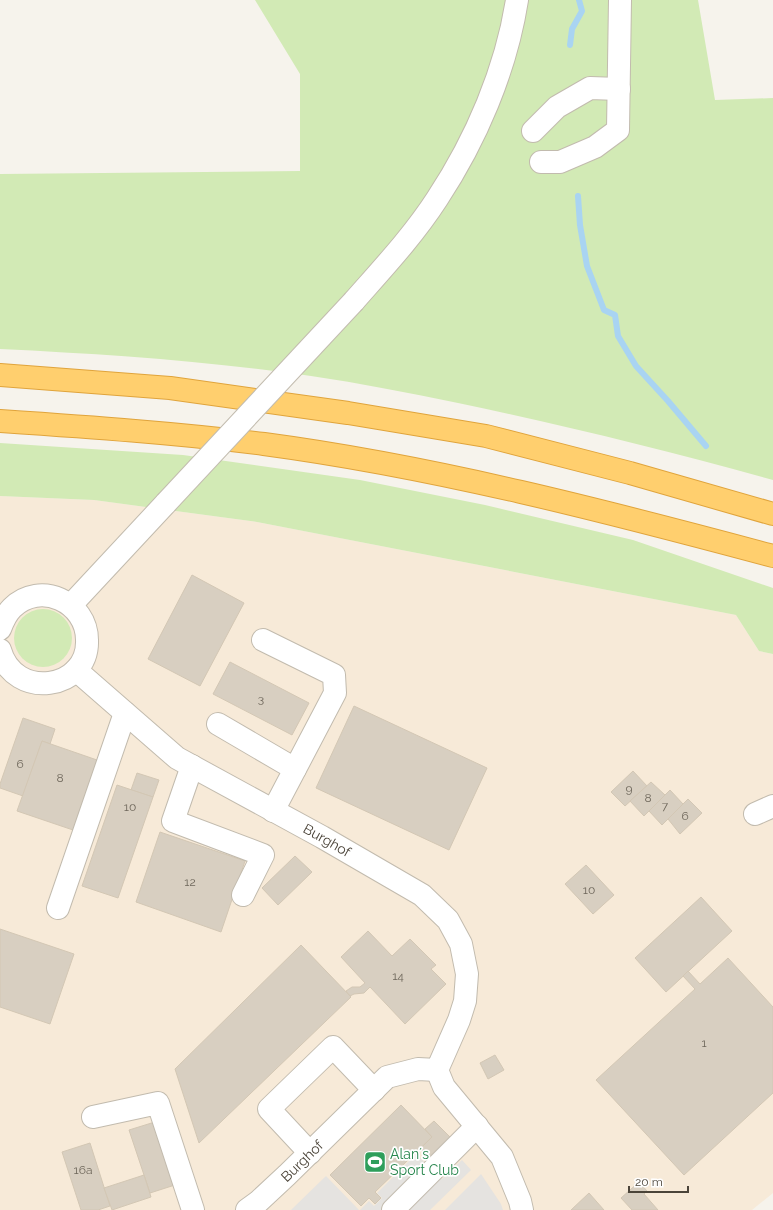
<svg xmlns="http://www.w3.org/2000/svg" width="773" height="1210" font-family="Raleway,sans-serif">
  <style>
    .commercial { fill: #f7ead8 }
    .green { fill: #d2eab5 }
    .parking { fill: #e5e3e0 }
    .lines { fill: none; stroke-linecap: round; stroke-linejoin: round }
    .stream { stroke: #a9d4f2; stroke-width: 6 }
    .building { fill: #d8cfc1; stroke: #d3c7b4 }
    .minor-casing { stroke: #c2bbae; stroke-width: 24 }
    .highway-casing { stroke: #e0a43c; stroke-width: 24 }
    .minor { stroke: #fff; stroke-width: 22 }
    .highway { stroke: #ffcf6e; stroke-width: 22 }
    .minor-bridge-casing { stroke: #c2bbae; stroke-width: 24; stroke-linecap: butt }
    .minor-bridge { stroke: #fff; stroke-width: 22 }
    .labels { text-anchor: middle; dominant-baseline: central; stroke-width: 3.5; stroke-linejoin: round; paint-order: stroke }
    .number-label { font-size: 12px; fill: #6e675b }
    .street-label { font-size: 14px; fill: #4b4439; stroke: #fff }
    .leisure-label { font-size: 14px; fill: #27864d; stroke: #fff; text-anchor: start }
  </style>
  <rect width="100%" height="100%" fill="#f6f3ec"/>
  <!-- commercial -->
  <path class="commercial" d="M 0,496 L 94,500 L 257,522 L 736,615 L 759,651 L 773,654 L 773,1193 L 752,1210 L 0,1210 Z"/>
  <!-- green -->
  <g class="green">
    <path d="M 255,0 L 698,0 L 715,100 L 773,98 L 773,480 C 669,451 564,425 458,403 C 409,393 360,383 311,376 C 208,361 104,354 0,349 L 0,174 L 300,171 L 300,74 Z"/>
    <path d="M 0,443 L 183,455 L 360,480 L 485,505 L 633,540 L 773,588 L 773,654 L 759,651 L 736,615 L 257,522 L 94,500 L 0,496 Z"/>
    <circle cx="43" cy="638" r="29"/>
  </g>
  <!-- parking -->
  <g class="parking">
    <path d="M 416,1154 L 442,1179 L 462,1160 L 471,1170 L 430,1210 L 360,1210 L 369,1201 L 374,1206 L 382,1198 L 377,1193 Z"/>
    <path d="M 481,1174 L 501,1204 L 503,1210 L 445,1210 Z"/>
    <path d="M 326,1176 L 359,1210 L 291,1210 Z"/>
  </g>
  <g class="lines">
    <!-- stream -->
    <g class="stream">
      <path d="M 570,45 L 572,29 L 582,11 L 579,0"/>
      <path d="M 578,196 L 580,225 L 587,266 L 604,310 L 615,315 L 618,336 L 636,366 L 668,401 L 706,446"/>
    </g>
  </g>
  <!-- building -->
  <g class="building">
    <path d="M 192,575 L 244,603 L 200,686 L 148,659 Z"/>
    <path d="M 230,662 L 309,703 L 292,735 L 213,694 Z"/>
    <path d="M 354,706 L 487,768 L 449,850 L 316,788 Z"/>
    <path d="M 23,718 L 55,729 L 50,744 L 42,741 L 23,796 L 0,788 L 0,784 Z"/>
    <path d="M 42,741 L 97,760 L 73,830 L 17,811 Z"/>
    <path d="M 633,771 L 647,786 L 625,806 L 611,792 Z"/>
    <path d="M 137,773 L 159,780 L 153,797 L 131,790 Z"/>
    <path d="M 651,782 L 665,795 L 644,816 L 630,801 Z"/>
    <path d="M 117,785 L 153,797 L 118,898 L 82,886 Z"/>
    <path d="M 670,790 L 683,804 L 662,825 L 649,811 Z"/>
    <path d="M 688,799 L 702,813 L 680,834 L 668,819 Z"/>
    <path d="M 160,832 L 245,861 L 221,932 L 136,902 Z"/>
    <path d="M 295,856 L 312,872 L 278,905 L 262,888 Z"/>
    <path d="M 586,865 L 614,895 L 593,914 L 565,884 Z"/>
    <path d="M 701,897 L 732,931 L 666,992 L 635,958 Z"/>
    <path d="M 0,929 L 74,954 L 50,1024 L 0,1007 Z"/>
    <path d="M 368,931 L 392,956 L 410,939 L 436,965 L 431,969 L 446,984 L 405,1024 L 370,987 L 364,993 L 354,994 L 350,996 L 346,991 L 352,987 L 360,987 L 365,983 L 341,957 Z"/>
    <path d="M 301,945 L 351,997 L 199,1143 L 175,1069 Z"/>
    <path d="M 728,958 L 773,1007 L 773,1093 L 684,1175 L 596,1080 L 695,989 L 683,976 L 688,971 L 700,984 Z"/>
    <path d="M 495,1055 L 504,1070 L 488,1079 L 480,1063 Z"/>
    <path d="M 401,1105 L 432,1137 L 375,1192 L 381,1198 L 375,1204 L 369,1198 L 361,1206 L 330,1175 Z"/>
    <path d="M 158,1121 L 178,1184 L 150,1193 L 129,1130 Z"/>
    <path d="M 434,1121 L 452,1139 L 431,1160 L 420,1149 L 432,1137 L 425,1129 Z"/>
    <path d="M 90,1143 L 110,1206 L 98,1210 L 81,1210 L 62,1152 Z"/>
    <path d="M 144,1175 L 151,1197 L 112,1210 L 104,1188 Z"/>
    <path d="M 639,1182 L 647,1191 L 644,1194 L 658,1210 L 632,1210 L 621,1198 Z"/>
    <path d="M 589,1193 L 604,1210 L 571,1210 Z"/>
  </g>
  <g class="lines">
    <!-- minor casing -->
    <g class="minor-casing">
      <g id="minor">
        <path d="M 533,131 L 557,107 L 590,88 L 619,89"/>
        <path d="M 541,162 L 560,162 L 595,147 L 618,130 L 620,0"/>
        <path d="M 354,301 C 383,268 413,236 437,199 C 476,140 506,70 517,0"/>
        <path d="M 71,605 L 166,503"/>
        <path d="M 0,629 C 3,621 6,614 12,608 C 40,580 87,602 87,640 C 89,690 14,701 0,650"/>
        <path d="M 263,640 L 334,675 L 335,693 L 273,811"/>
        <path id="s1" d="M 76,670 L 177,758 L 322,837 L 422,895 L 448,920 L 461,944 L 467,974 L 465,1001 L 459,1020 L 437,1070 L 418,1069 L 387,1077 L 287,1175 L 258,1202 L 247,1210"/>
        <path d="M 218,724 L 295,769"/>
        <path d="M 192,766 L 173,821 L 263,855 L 243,895"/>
        <path d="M 755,814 L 773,806"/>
        <path d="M 58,908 L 125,713"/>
        <path d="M 437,1070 L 444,1087 L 502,1157 L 520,1201 L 522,1210"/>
        <path d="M 93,1117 L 158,1103 L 193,1210"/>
        <path d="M 310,1153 L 269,1109 L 333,1047 L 374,1090"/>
        <path d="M 393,1210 L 477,1126"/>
      </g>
    </g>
    <!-- highway casing -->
    <g class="highway-casing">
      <g id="highway">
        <path d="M 0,375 L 170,388 L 348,413 L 486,436 L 630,473 L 773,514"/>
        <path d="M 0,421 C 88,427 176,433 264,444 C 436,467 605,511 773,556"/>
      </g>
    </g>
    <!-- minor -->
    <use href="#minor" class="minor"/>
    <!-- highway -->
    <use href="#highway" class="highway"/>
    <!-- minor-bridge casing -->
    <g class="minor-bridge-casing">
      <path id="minor-bridge" d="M 166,503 L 354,301"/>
    </g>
    <!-- minor-bridge -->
    <use href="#minor-bridge" class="minor-bridge"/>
  </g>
  <!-- icons -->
  <defs>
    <g id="stadium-square" transform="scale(1.15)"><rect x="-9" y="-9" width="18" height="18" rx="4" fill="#2e9e5b" stroke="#fff"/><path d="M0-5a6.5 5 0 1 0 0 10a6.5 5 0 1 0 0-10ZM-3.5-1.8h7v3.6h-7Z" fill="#fff"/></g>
  </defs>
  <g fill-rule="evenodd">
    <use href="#stadium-square" x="375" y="1162"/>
  </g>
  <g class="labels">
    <!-- number labels -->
    <g class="number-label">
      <text x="261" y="699">3</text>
      <text x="20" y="764">6</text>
      <text x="60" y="778">8</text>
      <text x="629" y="789">9</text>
      <text x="648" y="798">8</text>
      <text x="665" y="806">7</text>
      <text x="130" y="807">10</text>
      <text x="685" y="816">6</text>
      <text x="190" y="882">12</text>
      <text x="589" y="890">10</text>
      <text x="398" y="976">14</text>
      <text x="704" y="1043">1</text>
      <text x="83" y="1170">16a</text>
    </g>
    <!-- street labels -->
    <g class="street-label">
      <text stroke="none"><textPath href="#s1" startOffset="305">Burghof</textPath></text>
      <text transform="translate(302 1161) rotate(-44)">Burghof</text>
    </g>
    <!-- leisure labels -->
    <g class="leisure-label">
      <text x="390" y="1154">Alan´s<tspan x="390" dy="16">Sport Club</tspan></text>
    </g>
  </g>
  <!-- scale -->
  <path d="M629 1186v6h59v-6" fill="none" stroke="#4b4439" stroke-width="2"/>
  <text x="635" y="1186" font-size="12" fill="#4b4439" stroke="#ffffff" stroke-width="3" paint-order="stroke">20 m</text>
</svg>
